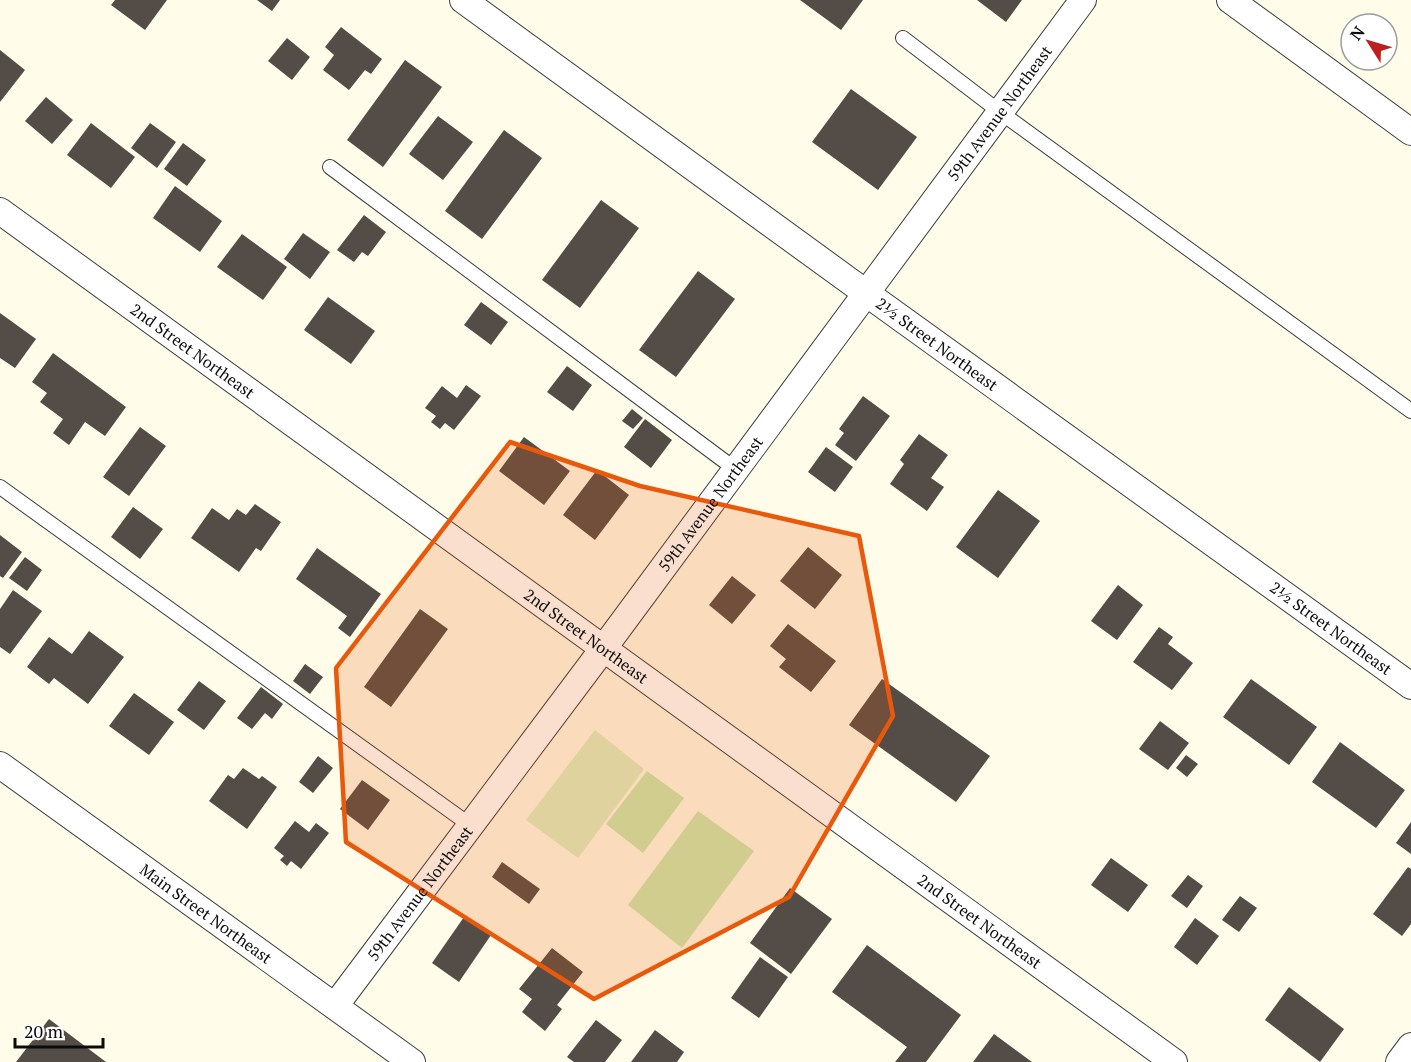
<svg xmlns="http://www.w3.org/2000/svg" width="1411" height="1062" font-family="'PT Serif',serif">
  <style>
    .green { fill: #cbeab1 }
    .pitch { fill: #def1c3 }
    .building { fill: #544d47 }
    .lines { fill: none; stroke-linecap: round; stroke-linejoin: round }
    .lane-casing { stroke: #3e3e3e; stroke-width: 16 }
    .street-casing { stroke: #3e3e3e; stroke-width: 28 }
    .lane { stroke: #fff; stroke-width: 14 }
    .street { stroke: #fff; stroke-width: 26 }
    .marked { fill: #e8590c; fill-opacity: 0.2; stroke: #e8590c; stroke-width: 4.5; stroke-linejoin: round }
    .labels { text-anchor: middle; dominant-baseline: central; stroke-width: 6; stroke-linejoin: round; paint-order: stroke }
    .street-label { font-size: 16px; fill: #0b0b0b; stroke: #fff }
  </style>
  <rect width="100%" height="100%" fill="#fffce9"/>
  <!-- green -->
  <g class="green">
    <path d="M 647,771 L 684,798 L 643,853 L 606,824 Z"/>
    <path d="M 698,811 L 754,851 L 682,948 L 628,905 Z"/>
  </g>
  <!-- pitch -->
  <path class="pitch" d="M 595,730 L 644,769 L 578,858 L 526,820 Z"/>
  <!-- building -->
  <g class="building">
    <path d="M 115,0 L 167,0 L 145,30 L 111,5 Z"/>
    <path d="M 257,0 L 280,0 L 272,11 Z"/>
    <path d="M 800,0 L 863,0 L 841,30 Z"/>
    <path d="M 977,0 L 1022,0 L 1006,22 Z"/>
    <path d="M 341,27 L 382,59 L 371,74 L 365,70 L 349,90 L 323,70 L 334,55 L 325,47 Z"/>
    <path d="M 287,38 L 310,57 L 292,80 L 268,61 Z"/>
    <path d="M 0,50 L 25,70 L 0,102 Z"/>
    <path d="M 405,60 L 442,87 L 383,167 L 347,140 Z"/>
    <path d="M 851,89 L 917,137 L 878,190 L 812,142 Z"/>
    <path d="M 46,97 L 73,120 L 52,144 L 25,121 Z"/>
    <path d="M 438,116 L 473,142 L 443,180 L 409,154 Z"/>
    <path d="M 91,123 L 135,157 L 111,188 L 67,155 Z"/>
    <path d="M 150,123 L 176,142 L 157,168 L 131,148 Z"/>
    <path d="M 504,130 L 542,158 L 482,239 L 445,211 Z"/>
    <path d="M 183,143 L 206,160 L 187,186 L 164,169 Z"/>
    <path d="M 175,186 L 222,221 L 200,252 L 153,218 Z"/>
    <path d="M 601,200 L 639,228 L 580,308 L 542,280 Z"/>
    <path d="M 364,215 L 386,232 L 368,256 L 362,252 L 354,262 L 337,250 Z"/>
    <path d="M 303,233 L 330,252 L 310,279 L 284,259 Z"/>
    <path d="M 242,234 L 287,267 L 263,300 L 217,267 Z"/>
    <path d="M 698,271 L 735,299 L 676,377 L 639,350 Z"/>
    <path d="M 328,297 L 375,331 L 351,364 L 304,330 Z"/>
    <path d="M 481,302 L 508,322 L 491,345 L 464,325 Z"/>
    <path d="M 0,313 L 36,339 L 15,368 L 0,358 Z"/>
    <path d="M 53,353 L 126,407 L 105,436 L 85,422 L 69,445 L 53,433 L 63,419 L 40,402 L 47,393 L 32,382 Z"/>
    <path d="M 567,366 L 592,385 L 573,411 L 547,392 Z"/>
    <path d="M 466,385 L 481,396 L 454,430 L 445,423 L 440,429 L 431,422 L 436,416 L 425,408 L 442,386 L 457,398 Z"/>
    <path d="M 863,396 L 890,416 L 856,461 L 835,445 L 844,433 L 839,429 Z"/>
    <path d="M 632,409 L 643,418 L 633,429 L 622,421 Z"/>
    <path d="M 645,419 L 672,440 L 651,468 L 624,447 Z"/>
    <path d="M 140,427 L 166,446 L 129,496 L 103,477 Z"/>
    <path d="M 919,434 L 948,455 L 931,478 L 944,487 L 927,511 L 890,484 L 904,464 L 900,460 Z"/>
    <path d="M 524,437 L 570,471 L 544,505 L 499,471 Z"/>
    <path d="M 826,447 L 853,467 L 835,492 L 808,472 Z"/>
    <path d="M 597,470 L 629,495 L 595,540 L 563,515 Z"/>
    <path d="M 998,490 L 1040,521 L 998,578 L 956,547 Z"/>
    <path d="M 255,504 L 281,522 L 261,551 L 256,548 L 239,572 L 191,538 L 212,508 L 229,520 L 237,509 L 246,515 Z"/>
    <path d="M 133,507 L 163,529 L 140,559 L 111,537 Z"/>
    <path d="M 0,535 L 22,552 L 3,578 L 0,576 Z"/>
    <path d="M 808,547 L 842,575 L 815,609 L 780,581 Z"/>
    <path d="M 317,548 L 381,594 L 350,637 L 338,628 L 347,616 L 296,579 Z"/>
    <path d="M 25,557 L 42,570 L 27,591 L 9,578 Z"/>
    <path d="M 732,576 L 756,595 L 732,624 L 709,605 Z"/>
    <path d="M 1118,585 L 1143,605 L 1117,640 L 1091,621 Z"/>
    <path d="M 13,590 L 42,611 L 10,654 L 0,647 L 0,609 Z"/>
    <path d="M 420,609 L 448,629 L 391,707 L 364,687 Z"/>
    <path d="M 788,624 L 836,661 L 811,692 L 779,667 L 786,659 L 770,646 Z"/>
    <path d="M 1159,627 L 1173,637 L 1168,644 L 1193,663 L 1172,690 L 1133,662 Z"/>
    <path d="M 89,631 L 124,657 L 88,704 L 54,678 L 49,684 L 27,667 L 49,637 L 72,654 Z"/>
    <path d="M 305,664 L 323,677 L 310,694 L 293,681 Z"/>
    <path d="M 882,679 L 990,756 L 956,802 L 849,725 Z"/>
    <path d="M 1251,679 L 1317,727 L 1289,765 L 1223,717 Z"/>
    <path d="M 199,681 L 226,701 L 204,730 L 177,710 Z"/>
    <path d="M 261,687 L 283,704 L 272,719 L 265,713 L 252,729 L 237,718 Z"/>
    <path d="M 134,693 L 174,722 L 149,755 L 109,726 Z"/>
    <path d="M 1160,721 L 1189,743 L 1168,770 L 1139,749 Z"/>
    <path d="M 1340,742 L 1405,790 L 1376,828 L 1312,782 Z"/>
    <path d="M 1186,755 L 1198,764 L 1187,777 L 1176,768 Z"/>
    <path d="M 318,756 L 333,768 L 313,793 L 299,782 Z"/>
    <path d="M 243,768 L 259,779 L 262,776 L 277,787 L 247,829 L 209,801 L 228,775 L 234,779 Z"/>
    <path d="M 362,780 L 390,800 L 368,830 L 340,809 Z"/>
    <path d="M 295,821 L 309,832 L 316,823 L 329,833 L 301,869 L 291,861 L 287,866 L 280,860 L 284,856 L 274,848 Z"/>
    <path d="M 1411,822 L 1411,854 L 1396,843 Z"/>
    <path d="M 1111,858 L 1148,885 L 1128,912 L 1091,885 Z"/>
    <path d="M 502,862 L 540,889 L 529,904 L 492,877 Z"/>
    <path d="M 1408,867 L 1411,869 L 1411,924 L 1402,936 L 1373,914 Z"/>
    <path d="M 1188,875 L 1203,886 L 1187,908 L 1171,896 Z"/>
    <path d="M 790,888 L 832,919 L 791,974 L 750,943 Z"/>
    <path d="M 1240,896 L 1257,908 L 1239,932 L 1222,920 Z"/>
    <path d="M 464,917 L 491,935 L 459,982 L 432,963 Z"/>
    <path d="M 1195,918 L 1219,936 L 1197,965 L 1174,947 Z"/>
    <path d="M 867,945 L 961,1015 L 926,1062 L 895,1062 L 907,1047 L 832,992 Z"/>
    <path d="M 552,948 L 583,972 L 557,1005 L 562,1009 L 545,1031 L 522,1012 L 532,999 L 519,989 Z"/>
    <path d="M 760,957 L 788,977 L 759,1018 L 731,998 Z"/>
    <path d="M 1289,987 L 1344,1029 L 1320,1062 L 1265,1020 Z"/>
    <path d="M 49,1019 L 106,1062 L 16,1062 Z"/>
    <path d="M 596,1020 L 622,1040 L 605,1062 L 574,1062 L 567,1057 Z"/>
    <path d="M 655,1030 L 684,1052 L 677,1062 L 631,1062 Z"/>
    <path d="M 994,1034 L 1032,1062 L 973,1062 Z"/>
  </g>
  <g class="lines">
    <!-- lane casing -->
    <g class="lane-casing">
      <g id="lane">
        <path d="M 903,38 L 1000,112 L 1411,411"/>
        <path d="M 330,167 L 735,469"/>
        <path d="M 0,487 L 470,825"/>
      </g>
    </g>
    <!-- street casing -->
    <g class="street-casing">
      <g id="street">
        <path d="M 463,0 L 866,293 L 1411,686"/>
        <path d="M 1230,0 L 1411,132"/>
        <path id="s1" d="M 0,211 L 1174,1062"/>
        <path id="s2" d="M 0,765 L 412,1062"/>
        <path id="s3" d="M 335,1006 L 603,649 L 1083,0"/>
        <path d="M 1399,1062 L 1411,1046"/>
      </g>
    </g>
    <!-- lane -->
    <use href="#lane" class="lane"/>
    <!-- street -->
    <use href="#street" class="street"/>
  </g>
  <!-- marked area -->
  <path class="marked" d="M 510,442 L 640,486 L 859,536 L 893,716 L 789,897 L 594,999 L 346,842 L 336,668 Z"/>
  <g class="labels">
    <!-- street labels -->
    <g class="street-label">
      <text stroke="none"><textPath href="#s3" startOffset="1113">59th Avenue Northeast</textPath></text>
      <text transform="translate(937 344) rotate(36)">2½ Street Northeast</text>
      <text stroke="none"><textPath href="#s1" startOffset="238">2nd Street Northeast</textPath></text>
      <text stroke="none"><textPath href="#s3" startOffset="627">59th Avenue Northeast</textPath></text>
      <text transform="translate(1331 628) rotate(36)">2½ Street Northeast</text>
      <text stroke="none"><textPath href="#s1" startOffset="724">2nd Street Northeast</textPath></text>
      <text stroke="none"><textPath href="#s3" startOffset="141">59th Avenue Northeast</textPath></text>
      <text stroke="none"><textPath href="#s2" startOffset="254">Main Street Northeast</textPath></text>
      <text stroke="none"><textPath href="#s1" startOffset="1210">2nd Street Northeast</textPath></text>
    </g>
  </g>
  <!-- north arrow -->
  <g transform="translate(1369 42) rotate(307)"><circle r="28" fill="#ffffff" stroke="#9d9d9d" stroke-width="1.5"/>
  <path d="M0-4.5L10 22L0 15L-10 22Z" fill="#c0201d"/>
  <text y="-9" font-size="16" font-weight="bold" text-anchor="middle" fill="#0b0b0b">N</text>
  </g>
  <!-- scale -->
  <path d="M15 1038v9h88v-9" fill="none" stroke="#0b0b0b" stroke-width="3"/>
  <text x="24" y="1038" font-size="18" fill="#0b0b0b" stroke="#ffffff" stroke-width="4.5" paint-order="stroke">20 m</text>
</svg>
